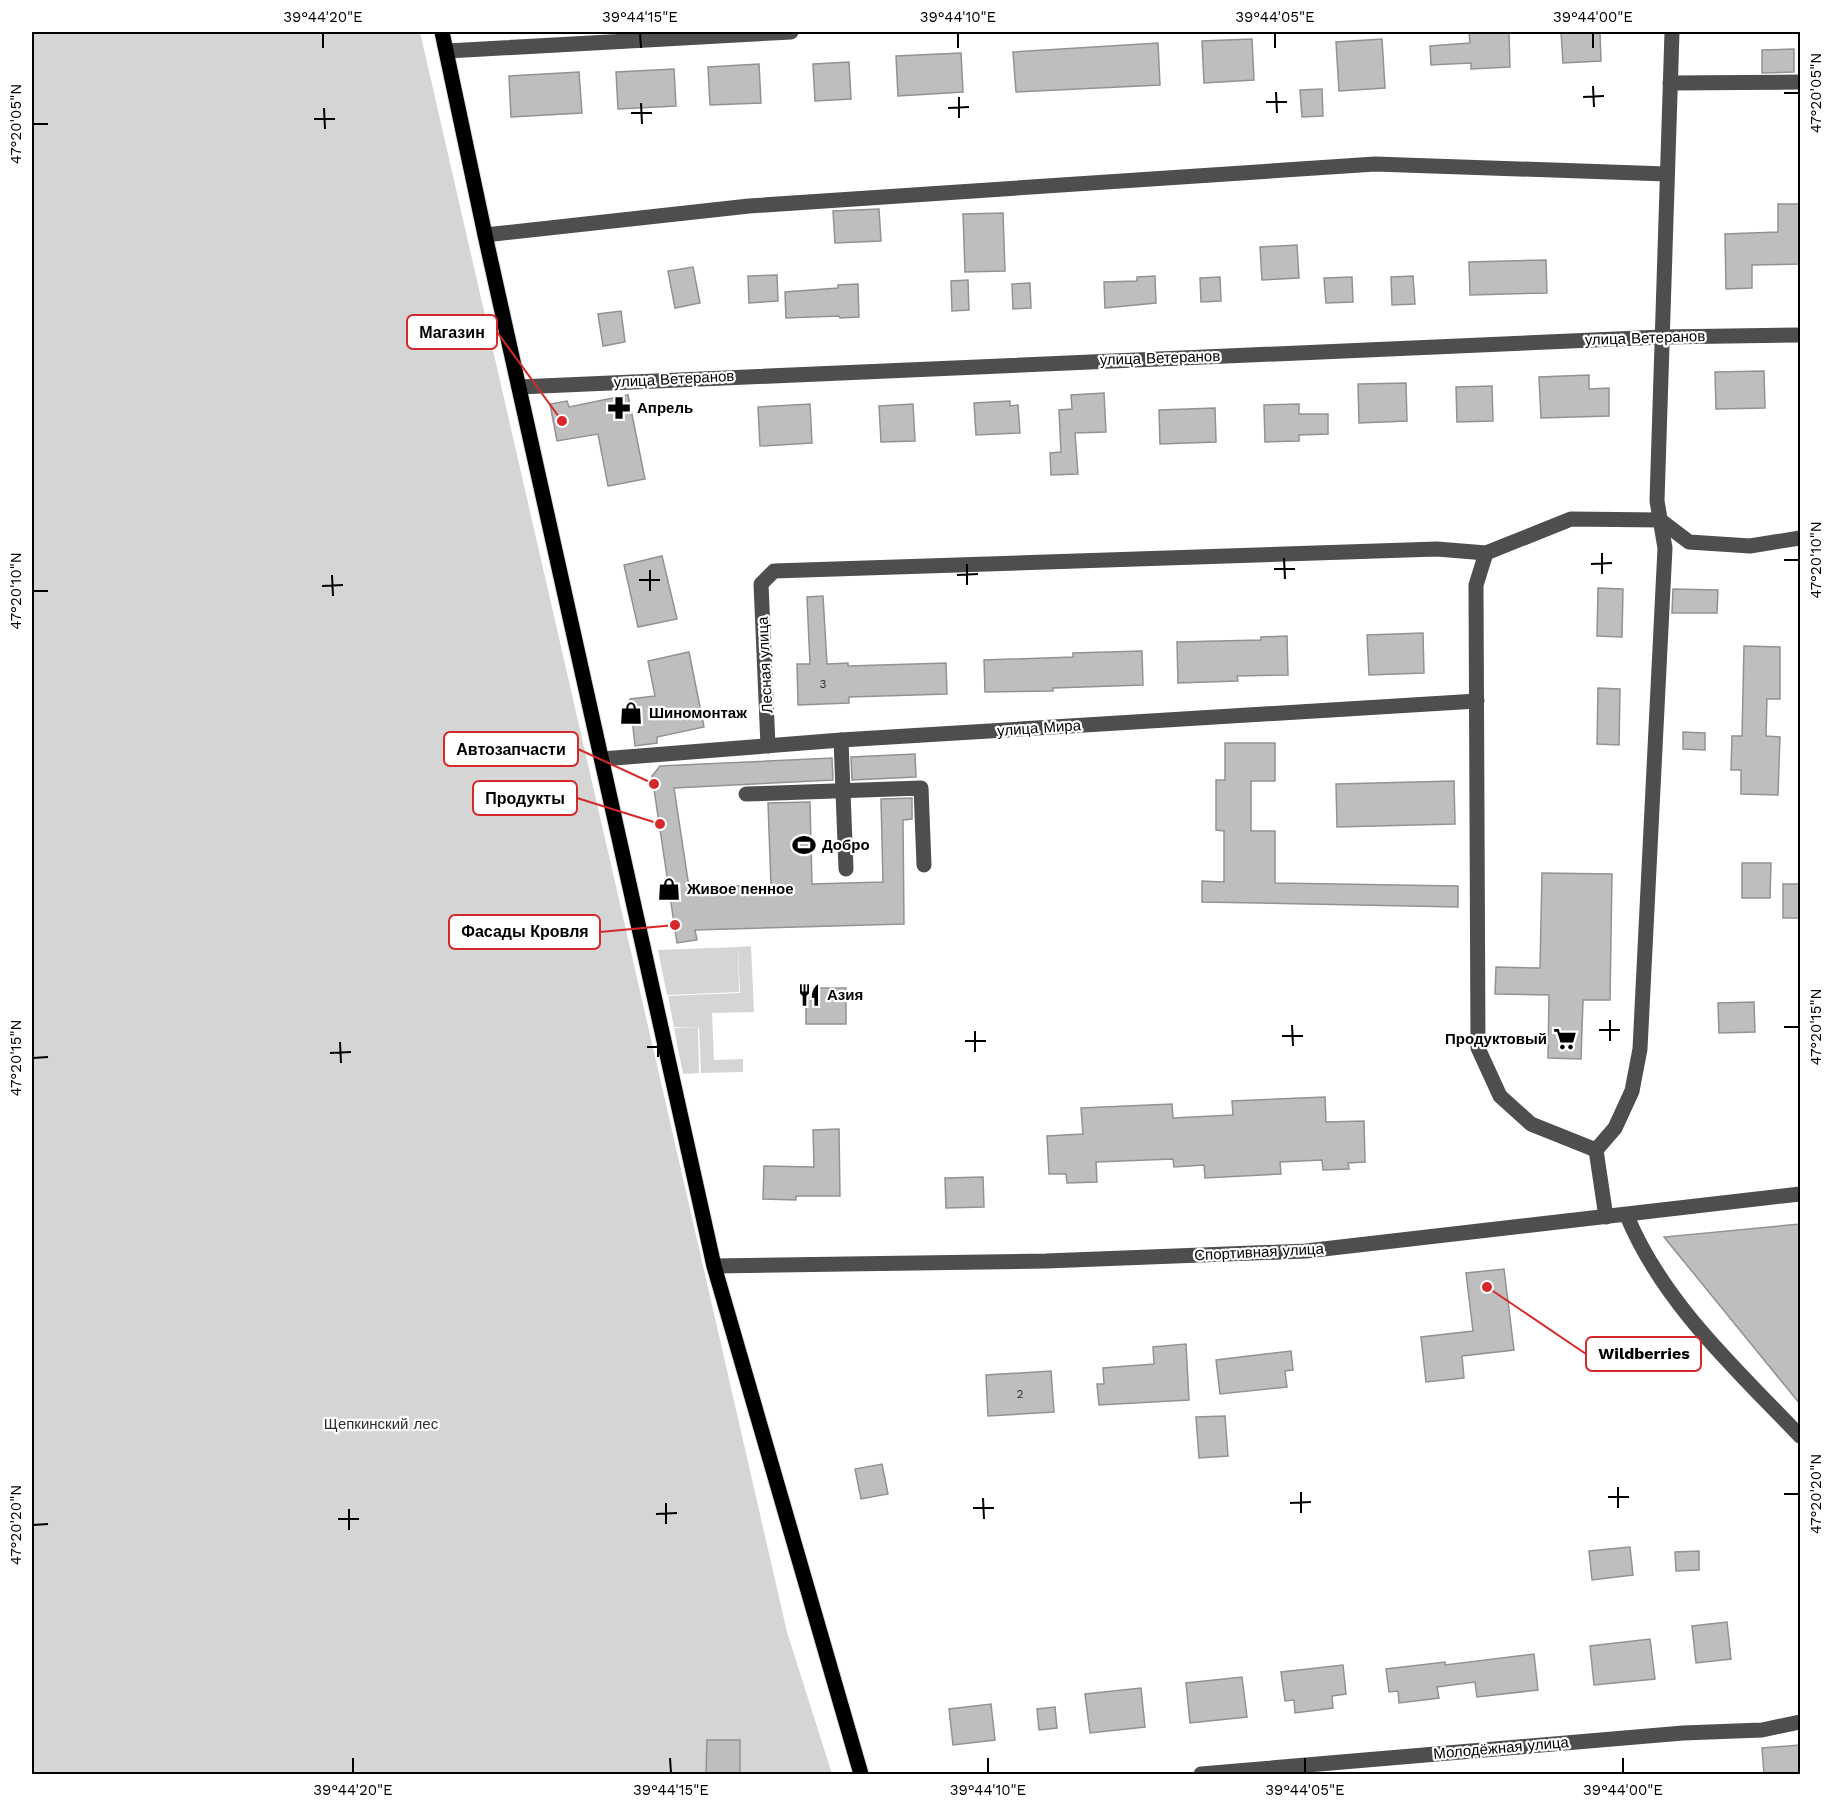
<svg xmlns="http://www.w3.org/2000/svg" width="1832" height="1806" font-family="'Work Sans',sans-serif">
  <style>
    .green { fill: #d5d5d5 }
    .building { fill: #bebebe; stroke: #929292; stroke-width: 1.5 }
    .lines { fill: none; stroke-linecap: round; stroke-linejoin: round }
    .major-casing { stroke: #dbdbdb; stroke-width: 17 }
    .minor { stroke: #4e4e4e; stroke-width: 15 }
    .major { stroke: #000; stroke-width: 15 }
    .ticks { fill: none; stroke: #000; stroke-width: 2 }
    .labels { text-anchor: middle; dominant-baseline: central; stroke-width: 4.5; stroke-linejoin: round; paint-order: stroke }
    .number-label { font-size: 12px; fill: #303030 }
    .street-label { font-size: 15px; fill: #000; stroke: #fff }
    .poi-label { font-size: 15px; font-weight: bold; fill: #000; stroke: #fff; text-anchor: start }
    .park-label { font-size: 15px; fill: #2c2c2c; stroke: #fff }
    .leader { fill: none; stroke: #d62828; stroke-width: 2 }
    .callout-dot { fill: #d62828; stroke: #fff; stroke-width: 2 }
    .callout { fill: #fff; stroke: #d62828; stroke-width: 2 }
    .callout-label { font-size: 16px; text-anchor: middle; font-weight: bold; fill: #000 }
    .neatline { fill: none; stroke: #000; stroke-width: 2 }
    .ticks-label { font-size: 15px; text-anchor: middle; fill: #000 }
  </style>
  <rect width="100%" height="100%" fill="#fff"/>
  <!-- green -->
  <g class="green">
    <path d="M 32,32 L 420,32 L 787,1632 L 832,1774 L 32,1774 Z"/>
    <path d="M 751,946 L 754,1012 L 712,1013 L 714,1060 L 743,1059 L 743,1072 L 701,1073 L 699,1027 L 674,1027 L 668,996 L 740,993 L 738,947 Z"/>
    <path d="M 738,947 L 739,992 L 667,995 L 658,950 Z"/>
    <path d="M 698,1027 L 699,1073 L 683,1074 L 674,1028 Z"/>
  </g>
  <!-- building -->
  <g class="building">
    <path d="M 1469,32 L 1509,32 L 1510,67 L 1471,69 L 1471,63 L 1431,65 L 1430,46 L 1470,43 Z"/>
    <path d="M 1561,32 L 1600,32 L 1601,61 L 1563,63 Z"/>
    <path d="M 1252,39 L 1254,80 L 1204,83 L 1202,41 Z"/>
    <path d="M 1382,39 L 1385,88 L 1339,91 L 1336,42 Z"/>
    <path d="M 1158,43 L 1160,85 L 1016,92 L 1013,52 Z"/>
    <path d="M 1794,49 L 1794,72 L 1762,73 L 1762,50 Z"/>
    <path d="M 961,53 L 963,92 L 898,96 L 896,56 Z"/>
    <path d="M 849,62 L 851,99 L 815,101 L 813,64 Z"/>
    <path d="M 759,64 L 761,103 L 710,105 L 708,67 Z"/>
    <path d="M 674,69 L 676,106 L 618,109 L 616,72 Z"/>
    <path d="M 579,72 L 582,113 L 511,117 L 509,76 Z"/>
    <path d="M 1322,89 L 1323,116 L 1302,117 L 1300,90 Z"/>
    <path d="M 1778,204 L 1800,204 L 1800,264 L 1752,265 L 1752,288 L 1726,289 L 1725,234 L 1778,232 Z"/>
    <path d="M 879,209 L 881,241 L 835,243 L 833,211 Z"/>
    <path d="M 1003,213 L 1005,271 L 965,272 L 963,214 Z"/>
    <path d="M 1297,245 L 1299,278 L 1262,280 L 1260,247 Z"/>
    <path d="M 1546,260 L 1547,293 L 1470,295 L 1469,262 Z"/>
    <path d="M 693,267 L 700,303 L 675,308 L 668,271 Z"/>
    <path d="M 777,275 L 778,301 L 749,303 L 748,276 Z"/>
    <path d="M 1155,276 L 1156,303 L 1105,308 L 1104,282 L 1137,281 L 1137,277 Z"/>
    <path d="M 1413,276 L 1415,304 L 1392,305 L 1391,277 Z"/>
    <path d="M 1220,277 L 1221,301 L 1201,302 L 1200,278 Z"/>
    <path d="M 1352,277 L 1353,302 L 1326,303 L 1324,278 Z"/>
    <path d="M 968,280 L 969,310 L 952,311 L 951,281 Z"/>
    <path d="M 1030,283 L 1031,308 L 1013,309 L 1012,284 Z"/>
    <path d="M 858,284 L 859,317 L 840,318 L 839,316 L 786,318 L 785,292 L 838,288 L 838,285 Z"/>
    <path d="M 621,311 L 625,342 L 603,346 L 598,314 Z"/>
    <path d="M 1764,371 L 1765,408 L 1716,409 L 1715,372 Z"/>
    <path d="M 1589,375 L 1589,389 L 1609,388 L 1609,416 L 1541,418 L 1539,377 Z"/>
    <path d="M 1406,383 L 1407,421 L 1359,423 L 1358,384 Z"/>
    <path d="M 1492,386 L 1493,421 L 1457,422 L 1456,387 Z"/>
    <path d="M 1104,393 L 1106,432 L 1075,433 L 1078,474 L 1051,475 L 1050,453 L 1061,452 L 1059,410 L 1072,409 L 1071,395 Z"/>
    <path d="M 628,395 L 645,479 L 608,486 L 598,434 L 557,441 L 550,404 L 567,401 L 569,407 Z"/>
    <path d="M 1010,401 L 1010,406 L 1018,405 L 1020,433 L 976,435 L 974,403 Z"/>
    <path d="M 810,404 L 812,443 L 760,446 L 758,407 Z"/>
    <path d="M 913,404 L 915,441 L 881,442 L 879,406 Z"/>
    <path d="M 1299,404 L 1299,414 L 1328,414 L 1328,434 L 1299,435 L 1299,441 L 1265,442 L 1264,405 Z"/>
    <path d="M 1215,408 L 1216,442 L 1160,444 L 1159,410 Z"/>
    <path d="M 662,556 L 677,619 L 638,627 L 624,565 Z"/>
    <path d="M 1598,588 L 1623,589 L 1622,637 L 1597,636 Z"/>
    <path d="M 1673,589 L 1718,590 L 1717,613 L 1672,613 Z"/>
    <path d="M 823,596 L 827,664 L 848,663 L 848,666 L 946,663 L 947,694 L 849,697 L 849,703 L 798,705 L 797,664 L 810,664 L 807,597 Z"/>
    <path d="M 1423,633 L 1424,673 L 1369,675 L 1367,635 Z"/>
    <path d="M 1287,636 L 1288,675 L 1237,676 L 1238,681 L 1178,683 L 1177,642 L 1261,640 L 1261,637 Z"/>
    <path d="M 1744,646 L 1780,647 L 1780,699 L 1767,699 L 1766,736 L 1780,737 L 1778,795 L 1741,794 L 1741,770 L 1731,770 L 1732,736 L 1742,736 Z"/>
    <path d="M 1142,651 L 1143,685 L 1053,688 L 1053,691 L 985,692 L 984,660 L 1073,657 L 1073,653 Z"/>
    <path d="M 689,652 L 704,727 L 657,737 L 657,743 L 635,746 L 630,699 L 655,696 L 648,661 Z"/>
    <path d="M 1598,688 L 1620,689 L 1619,745 L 1597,744 Z"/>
    <path d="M 1683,732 L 1705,733 L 1705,750 L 1683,749 Z"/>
    <path d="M 1225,743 L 1275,743 L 1275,781 L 1251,781 L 1251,831 L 1275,831 L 1275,883 L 1458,886 L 1458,907 L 1202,902 L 1202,881 L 1224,882 L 1224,831 L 1216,830 L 1216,780 L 1225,780 Z"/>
    <path d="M 915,754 L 916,777 L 852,780 L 851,757 Z"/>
    <path d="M 832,758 L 833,780 L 674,788 L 689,887 L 771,885 L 768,803 L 810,802 L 812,884 L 883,882 L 881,799 L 912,798 L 912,819 L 903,820 L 904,924 L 695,930 L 697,940 L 677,943 L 652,776 L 660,766 Z"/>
    <path d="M 1454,781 L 1455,824 L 1337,827 L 1336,784 Z"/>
    <path d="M 1742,863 L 1771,863 L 1770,898 L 1742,898 Z"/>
    <path d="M 1542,873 L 1612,874 L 1610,1000 L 1583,1000 L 1581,1059 L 1548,1058 L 1549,995 L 1495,994 L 1496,967 L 1540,968 Z"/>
    <rect x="1783" y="884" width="17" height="34"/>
    <rect x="806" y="988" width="40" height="36"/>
    <path d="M 1754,1002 L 1755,1032 L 1719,1033 L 1718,1003 Z"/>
    <path d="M 1325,1097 L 1326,1122 L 1364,1121 L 1365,1162 L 1348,1163 L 1349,1169 L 1323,1170 L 1322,1160 L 1280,1162 L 1281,1174 L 1205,1178 L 1204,1165 L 1174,1167 L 1173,1159 L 1096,1162 L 1097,1182 L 1067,1183 L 1066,1174 L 1049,1174 L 1047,1136 L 1083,1134 L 1081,1108 L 1172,1104 L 1173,1118 L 1233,1115 L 1232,1101 Z"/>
    <path d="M 839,1129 L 840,1196 L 796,1196 L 796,1200 L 763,1199 L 764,1166 L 814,1167 L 813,1130 Z"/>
    <path d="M 983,1177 L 984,1207 L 946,1208 L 945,1178 Z"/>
    <path d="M 1800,1224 L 1800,1404 L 1664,1237 Z"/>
    <path d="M 1504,1269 L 1514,1350 L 1462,1356 L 1464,1378 L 1426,1382 L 1421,1337 L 1473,1331 L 1466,1273 Z"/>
    <path d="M 1186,1344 L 1189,1400 L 1099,1405 L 1097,1384 L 1104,1384 L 1103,1368 L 1154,1364 L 1153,1347 Z"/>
    <path d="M 1291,1351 L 1293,1370 L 1285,1371 L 1287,1387 L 1220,1394 L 1216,1360 Z"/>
    <path d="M 1051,1371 L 1054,1412 L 988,1416 L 986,1375 Z"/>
    <path d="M 1225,1416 L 1228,1456 L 1199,1458 L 1196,1417 Z"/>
    <path d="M 882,1464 L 888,1494 L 861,1499 L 855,1469 Z"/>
    <path d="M 1630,1547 L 1633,1575 L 1592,1580 L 1589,1551 Z"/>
    <path d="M 1699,1551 L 1699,1570 L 1676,1571 L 1675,1552 Z"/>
    <path d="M 1727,1622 L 1731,1659 L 1696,1663 L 1692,1626 Z"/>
    <path d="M 1650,1639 L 1655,1679 L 1594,1685 L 1590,1646 Z"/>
    <path d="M 1534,1654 L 1538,1690 L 1477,1697 L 1475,1682 L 1437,1687 L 1439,1698 L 1399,1703 L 1398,1691 L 1389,1692 L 1386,1669 L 1445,1662 L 1445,1665 Z"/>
    <path d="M 1343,1665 L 1346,1694 L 1332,1696 L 1333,1708 L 1295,1713 L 1294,1700 L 1285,1701 L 1281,1672 Z"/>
    <path d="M 1242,1677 L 1247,1717 L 1190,1723 L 1186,1683 Z"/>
    <path d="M 1141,1688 L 1145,1727 L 1090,1733 L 1085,1694 Z"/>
    <path d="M 991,1704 L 995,1740 L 953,1745 L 949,1709 Z"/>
    <path d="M 1055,1707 L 1057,1728 L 1039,1730 L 1037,1709 Z"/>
    <path d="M 707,1740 L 740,1740 L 740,1774 L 706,1774 Z"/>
    <path d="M 1800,1745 L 1800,1774 L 1764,1774 L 1762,1748 Z"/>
  </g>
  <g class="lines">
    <!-- major casing -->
    <g class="major-casing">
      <path id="major" d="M 442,32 L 485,235 L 714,1266 L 861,1774"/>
    </g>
    <!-- minor -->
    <g class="minor">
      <path d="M 447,51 L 791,32"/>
      <path d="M 1670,83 L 1800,82"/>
      <path d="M 485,235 L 749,206 L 1375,164 L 1667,174"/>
      <path d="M 519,387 L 1662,337 L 1800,335"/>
      <path d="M 1486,553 L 1476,585 L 1478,1048 L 1500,1096 L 1531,1124 L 1596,1150"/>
      <path d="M 841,740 L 846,869"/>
      <path d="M 768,746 L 761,584 L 774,571 L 1437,549 L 1486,553 L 1571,519 L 1660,520 L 1689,542 L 1750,546 L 1800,538"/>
      <path d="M 602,759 L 841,740 L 1477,701"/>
      <path d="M 746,794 L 921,788 L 924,865"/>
      <path d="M 1627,1216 C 1663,1303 1736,1369 1800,1436"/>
      <path d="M 1606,1217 L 1596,1150 L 1615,1128 L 1632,1091 L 1640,1049 L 1665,548 L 1657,501 L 1672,32"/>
      <path d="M 714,1266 L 1046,1261 L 1306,1251 L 1800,1194"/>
      <path d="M 1201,1774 L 1683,1733 L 1762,1730 L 1800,1722"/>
    </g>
    <!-- major -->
    <use href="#major" class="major"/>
  </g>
  <!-- ticks -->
  <path class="ticks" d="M 323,33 L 323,48M 640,33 L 641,48M 958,33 L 958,48M 1275,33 L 1275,48M 1593,33 L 1593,48M 1593,86 L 1594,107M 1276,92 L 1277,113M 1784,93 L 1799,93M 959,97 L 959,118M 1583,97 L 1604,96M 1266,102 L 1287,102M 641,103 L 642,124M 324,108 L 325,129M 948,108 L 969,107M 631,113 L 652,113M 314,119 L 335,119M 33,124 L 48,124M 1602,553 L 1602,574M 1284,558 L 1285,579M 1784,560 L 1799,560M 967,564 L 967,585M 1591,564 L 1612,563M 1274,569 L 1295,569M 650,570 L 650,591M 332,575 L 333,596M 957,575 L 978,574M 639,580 L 660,580M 322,586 L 343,585M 33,591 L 48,591M 1610,1020 L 1610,1041M 1292,1025 L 1293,1046M 1784,1027 L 1799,1027M 1599,1030 L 1620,1030M 975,1031 L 975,1052M 658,1036 L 658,1057M 1282,1036 L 1303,1036M 965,1041 L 986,1041M 340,1042 L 341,1063M 647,1047 L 668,1047M 330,1053 L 351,1052M 33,1058 L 48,1057M 1618,1487 L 1618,1508M 1301,1492 L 1301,1513M 1784,1494 L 1799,1494M 1608,1497 L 1629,1497M 983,1498 L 984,1519M 666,1503 L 666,1524M 1290,1503 L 1311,1502M 973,1508 L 994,1508M 349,1509 L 349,1530M 656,1514 L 677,1513M 338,1519 L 359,1519M 33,1525 L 48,1524M 353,1758 L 353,1773M 670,1758 L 671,1773M 988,1758 L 988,1773M 1305,1758 L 1305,1773M 1623,1758 L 1623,1773"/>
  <!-- icons -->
  <defs>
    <g id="pharmacy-bare" transform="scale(1.8)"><path d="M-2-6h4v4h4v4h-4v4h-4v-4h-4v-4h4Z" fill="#000" stroke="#fff" stroke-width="2.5" paint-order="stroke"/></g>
    <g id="shop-bare" transform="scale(1.8)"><path d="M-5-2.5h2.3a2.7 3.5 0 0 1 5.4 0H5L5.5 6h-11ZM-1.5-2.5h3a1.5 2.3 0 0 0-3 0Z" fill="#000" stroke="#fff" stroke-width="2.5" paint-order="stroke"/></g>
    <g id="stadium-bare" transform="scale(1.8)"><path d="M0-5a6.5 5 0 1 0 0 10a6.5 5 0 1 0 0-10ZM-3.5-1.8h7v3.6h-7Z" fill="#000" stroke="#fff" stroke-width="2.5" paint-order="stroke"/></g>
    <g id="restaurant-bare" transform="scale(1.8)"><path d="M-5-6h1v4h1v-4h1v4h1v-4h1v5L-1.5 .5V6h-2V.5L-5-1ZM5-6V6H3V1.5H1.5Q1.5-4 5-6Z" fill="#000" stroke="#fff" stroke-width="2.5" paint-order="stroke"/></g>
    <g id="supermarket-bare" transform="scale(1.8)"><path d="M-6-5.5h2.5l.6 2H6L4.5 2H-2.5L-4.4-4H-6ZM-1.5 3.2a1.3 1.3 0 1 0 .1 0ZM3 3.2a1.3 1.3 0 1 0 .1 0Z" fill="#000" stroke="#fff" stroke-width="2.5" paint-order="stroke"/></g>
  </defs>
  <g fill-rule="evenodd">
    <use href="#pharmacy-bare" x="619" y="408"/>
    <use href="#shop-bare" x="631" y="713"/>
    <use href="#stadium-bare" x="804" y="845"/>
    <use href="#shop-bare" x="669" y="889"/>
    <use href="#restaurant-bare" x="809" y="995"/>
    <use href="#supermarket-bare" x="1565" y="1039"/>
  </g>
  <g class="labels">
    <!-- number labels -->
    <g class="number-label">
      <text x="823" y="684">3</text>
      <text x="1020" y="1394">2</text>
    </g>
    <!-- street labels -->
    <g class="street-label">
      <text transform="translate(1645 338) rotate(-2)">улица Ветеранов</text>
      <text transform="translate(1160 358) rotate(-2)">улица Ветеранов</text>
      <text transform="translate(674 379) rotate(-3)">улица Ветеранов</text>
      <text transform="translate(765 665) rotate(-93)">Лесная улица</text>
      <text transform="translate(1039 728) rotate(-4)">улица Мира</text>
      <text transform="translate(1259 1252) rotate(-3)">Спортивная улица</text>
      <text transform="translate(1501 1748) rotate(-5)">Молодёжная улица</text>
    </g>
    <!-- poi labels -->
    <g class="poi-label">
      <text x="637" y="408">Апрель</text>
      <text x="649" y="713">Шиномонтаж</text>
      <text x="822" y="845">Добро</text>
      <text x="687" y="889">Живое пенное</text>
      <text x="827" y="995">Азия</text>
      <text x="1547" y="1039" text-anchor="end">Продуктовый</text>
    </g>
    <!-- park labels -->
    <g class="park-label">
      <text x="381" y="1424">Щепкинский лес</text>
    </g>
  </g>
  <!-- callouts -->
  <path class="leader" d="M562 421L497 332M654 784L578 749M660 824L577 798M675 925L600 932M1487 1287L1586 1354"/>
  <g class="callout-dot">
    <circle cx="562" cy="421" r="6"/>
    <circle cx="654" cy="784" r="6"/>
    <circle cx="660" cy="824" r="6"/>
    <circle cx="675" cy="925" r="6"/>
    <circle cx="1487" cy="1287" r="6"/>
  </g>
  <g class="callout">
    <rect x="407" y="315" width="90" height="34" rx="6"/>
    <rect x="444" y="732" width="134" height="34" rx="6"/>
    <rect x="473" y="781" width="104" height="34" rx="6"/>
    <rect x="449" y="915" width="151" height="34" rx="6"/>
    <rect x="1586" y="1337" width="115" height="34" rx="6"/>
  </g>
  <g class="callout-label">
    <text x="452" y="338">Магазин</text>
    <text x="511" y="755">Автозапчасти</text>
    <text x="525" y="804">Продукты</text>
    <text x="525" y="937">Фасады Кровля</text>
    <text x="1644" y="1359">Wildberries</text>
  </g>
  <!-- border -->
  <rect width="1832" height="1806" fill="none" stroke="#ffffff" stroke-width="66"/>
  <rect x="33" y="33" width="1766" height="1740" class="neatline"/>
  <g class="ticks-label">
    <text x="323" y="22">39°44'20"E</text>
    <text x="640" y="22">39°44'15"E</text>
    <text x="958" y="22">39°44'10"E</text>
    <text x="1275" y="22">39°44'05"E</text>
    <text x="1593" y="22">39°44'00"E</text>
    <text transform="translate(1816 93) rotate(-90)" y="5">47°20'05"N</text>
    <text transform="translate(16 124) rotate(-90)" y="5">47°20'05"N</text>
    <text transform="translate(1816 560) rotate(-90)" y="5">47°20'10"N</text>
    <text transform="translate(16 591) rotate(-90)" y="5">47°20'10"N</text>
    <text transform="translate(1816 1027) rotate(-90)" y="5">47°20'15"N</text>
    <text transform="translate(16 1058) rotate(-90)" y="5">47°20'15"N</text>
    <text transform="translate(1816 1494) rotate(-90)" y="5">47°20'20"N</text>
    <text transform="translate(16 1525) rotate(-90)" y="5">47°20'20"N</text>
    <text x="353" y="1795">39°44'20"E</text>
    <text x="671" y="1795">39°44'15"E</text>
    <text x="988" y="1795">39°44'10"E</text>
    <text x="1305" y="1795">39°44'05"E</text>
    <text x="1623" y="1795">39°44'00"E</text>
  </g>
</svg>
